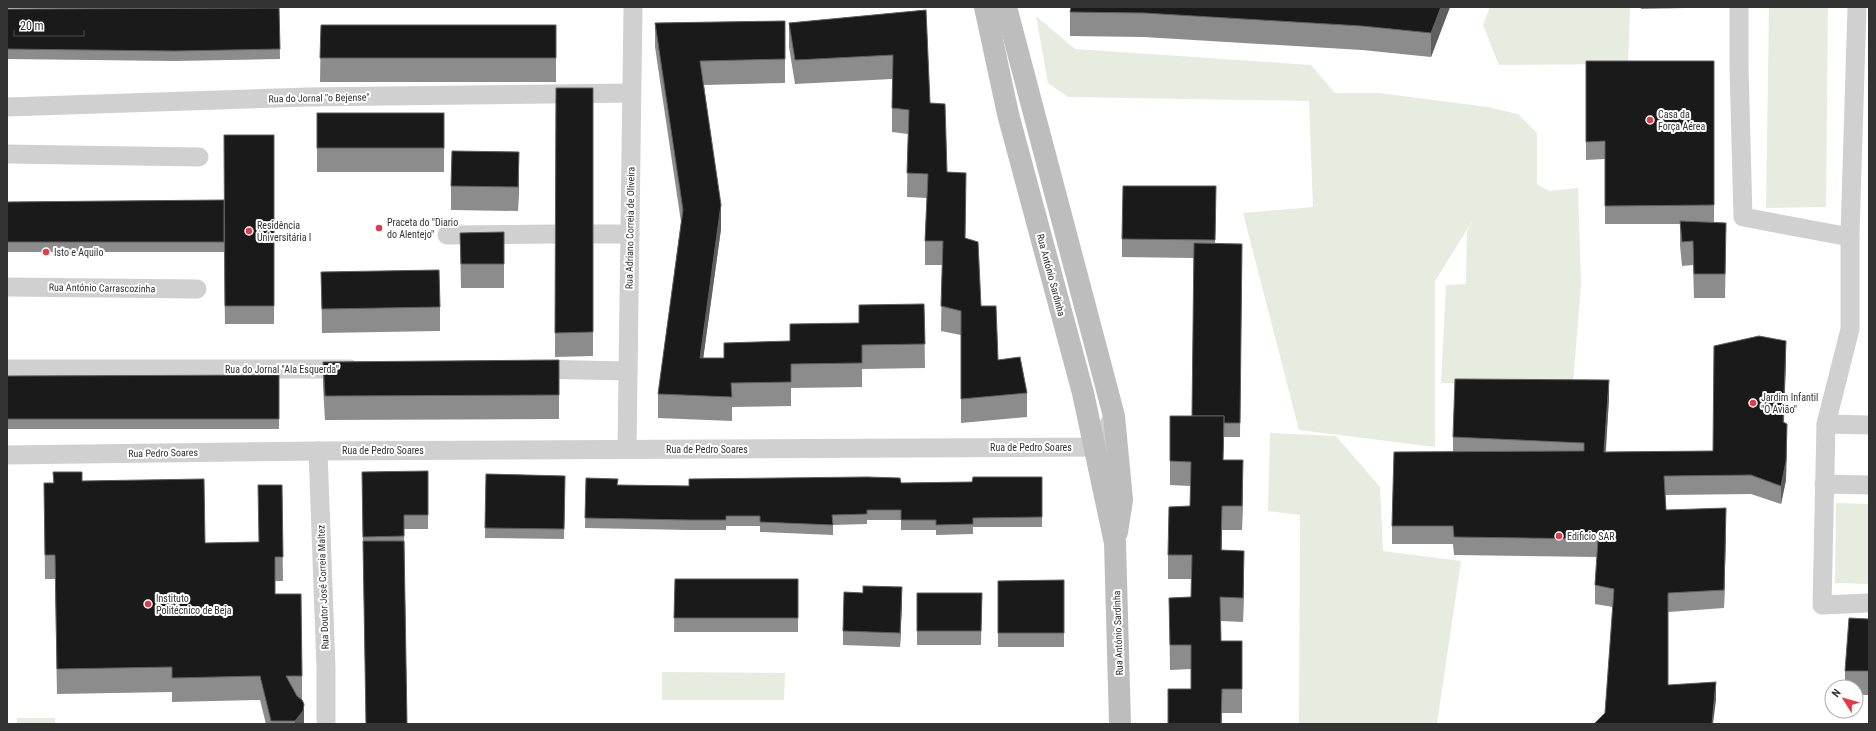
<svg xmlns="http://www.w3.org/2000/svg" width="1876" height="731" font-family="'Roboto Condensed',sans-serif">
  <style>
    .green { fill: #e6ecdf }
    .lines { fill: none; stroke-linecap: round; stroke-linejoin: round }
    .street { stroke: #d0d0d0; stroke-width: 19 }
    .secondary { stroke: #bdbdbd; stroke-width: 22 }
    .wall { fill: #8c8c8c }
    .shaded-wall { fill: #5f5f5f }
    .building { fill: #1a1a1a; stroke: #5f5f5f }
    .poi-dot { fill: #e63946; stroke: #fff; stroke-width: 1.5 }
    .labels { text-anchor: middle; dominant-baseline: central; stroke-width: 4; stroke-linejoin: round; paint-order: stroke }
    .street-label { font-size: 10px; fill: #333; stroke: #fff }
    .poi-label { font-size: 10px; fill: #333; stroke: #fff; text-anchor: start }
  </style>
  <rect width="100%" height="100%" fill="#fff"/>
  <!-- green -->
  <g class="green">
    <path d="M 1490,7 L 1630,7 L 1628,64 L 1499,65 L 1483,25 Z"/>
    <path d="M 1769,7 L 1828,7 L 1826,207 L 1766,208 Z"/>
    <path d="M 1036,16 L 1075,49 L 1311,65 L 1335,93 L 1379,93 L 1488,107 L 1518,114 L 1537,133 L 1537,184 L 1549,191 L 1578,188 L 1581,285 L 1573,383 L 1441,383 L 1446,285 L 1466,284 L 1467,231 L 1475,217 L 1435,281 L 1435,447 L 1299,430 L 1243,213 L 1313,207 L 1309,101 L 1068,97 L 1048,83 Z"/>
    <path d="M 1270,433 L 1336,436 L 1380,487 L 1383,551 L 1461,561 L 1437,724 L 1299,724 L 1300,515 L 1268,511 Z"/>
    <path d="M 1836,503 L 1869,504 L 1869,584 L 1835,583 Z"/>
    <path d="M 662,672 L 785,673 L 784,700 L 662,700 Z"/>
    <rect x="17" y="718" width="38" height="6"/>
  </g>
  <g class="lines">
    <!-- street -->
    <g class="street">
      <path d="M 1739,7 L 1739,67 L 1743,217 L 1850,237"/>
      <path d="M 1857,7 L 1850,234 L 1850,329 L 1826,424 L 1822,605 L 1869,603"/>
      <path d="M 7,107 L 307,97 L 631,93"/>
      <path d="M 7,154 L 199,157"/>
      <path d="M 593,234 L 630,234"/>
      <path d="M 447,235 L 556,234"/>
      <path d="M 7,287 L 197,289"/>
      <path d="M 7,369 L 350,369"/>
      <path d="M 532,369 L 628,371"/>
      <path d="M 1826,424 L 1869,425"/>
      <path d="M 627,449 L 633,7"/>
      <path d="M 318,451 L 326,668 L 326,724"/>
      <path d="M 7,455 L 318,451 L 1095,447 L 1114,416"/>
      <path d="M 1824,484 L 1869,485"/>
    </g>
    <!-- secondary -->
    <g class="secondary">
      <path d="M 985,7 L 1008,114 L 1083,393 L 1115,543 L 1120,724"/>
      <path d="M 1006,7 L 1114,416 L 1122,500 L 1117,532"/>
    </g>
  </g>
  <!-- wall -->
  <g class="wall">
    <path d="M 1450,7 L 1431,57 L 1362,50 L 1144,37 L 1070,36 L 1070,12 Z"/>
    <path d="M 1641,7 L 1686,7 L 1686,8 L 1641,9 Z"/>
    <path d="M 279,8 L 280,59 L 174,61 L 7,59 L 7,9 Z"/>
    <path d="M 926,10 L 930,103 L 947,172 L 966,197 L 965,238 L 981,306 L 998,360 L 1027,393 L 1027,417 L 961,423 L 961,335 L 941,331 L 942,265 L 925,265 L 925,241 L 927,198 L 907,197 L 908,134 L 892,132 L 892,79 L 795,84 L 789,47 L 789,23 Z"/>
    <path d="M 785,21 L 785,83 L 704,85 L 721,229 L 703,358 L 724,358 L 859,323 L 924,304 L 925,368 L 862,369 L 862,387 L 791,388 L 791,406 L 732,407 L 732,421 L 658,418 L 658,394 L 681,222 L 655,47 L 655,23 Z"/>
    <path d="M 321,25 L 556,25 L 556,82 L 320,82 Z"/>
    <path d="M 1586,61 L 1714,61 L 1714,223 L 1726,247 L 1725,298 L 1694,298 L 1693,265 L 1682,266 L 1680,245 L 1680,224 L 1605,224 L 1605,159 L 1586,160 Z"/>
    <path d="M 556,88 L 593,88 L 593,356 L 555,357 Z"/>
    <rect x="317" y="113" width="127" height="59"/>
    <path d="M 274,135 L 274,324 L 225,324 L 224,252 L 7,252 L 7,202 L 224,200 Z"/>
    <path d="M 519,177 L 518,211 L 451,210 L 451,186 Z"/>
    <path d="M 1216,186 L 1215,244 L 1242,244 L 1240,437 L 1224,437 L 1223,460 L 1243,484 L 1242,530 L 1222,530 L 1222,550 L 1244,575 L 1243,622 L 1221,621 L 1221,641 L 1242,641 L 1242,713 L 1222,713 L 1222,724 L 1168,724 L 1191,689 L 1191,669 L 1170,670 L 1169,598 L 1191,597 L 1191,579 L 1168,579 L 1168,555 L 1190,506 L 1191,486 L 1170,485 L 1170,461 L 1192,416 L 1194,258 L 1122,257 L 1122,239 Z"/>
    <path d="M 504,232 L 504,288 L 461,288 L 460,233 Z"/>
    <path d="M 321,272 L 440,307 L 440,331 L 322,333 Z"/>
    <path d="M 1786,359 L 1784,423 L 1787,442 L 1786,480 L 1781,504 L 1751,494 L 1665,495 L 1666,510 L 1726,526 L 1724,608 L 1668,612 L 1668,685 L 1716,700 L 1605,713 L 1613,607 L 1595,604 L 1595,585 L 1597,557 L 1454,555 L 1453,544 L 1392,544 L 1392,526 L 1453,452 L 1453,437 L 1609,398 L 1606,452 L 1713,451 Z"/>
    <path d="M 559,360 L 559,419 L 325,420 L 323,386 L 323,362 Z"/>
    <path d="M 279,375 L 279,429 L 7,429 L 7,376 Z"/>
    <path d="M 53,472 L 82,481 L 205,543 L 259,542 L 282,485 L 283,581 L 275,581 L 275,594 L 302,676 L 302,700 L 304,724 L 266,724 L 260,700 L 172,702 L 172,692 L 57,694 L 55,579 L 45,579 L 44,483 L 53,483 Z"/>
    <path d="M 486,474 L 565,476 L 564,539 L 485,538 Z"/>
    <path d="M 1042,477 L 1042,527 L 973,527 L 973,534 L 936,535 L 936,530 L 901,530 L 901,520 L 867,520 L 867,524 L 833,525 L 833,535 L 760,532 L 760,526 L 726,526 L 726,530 L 689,530 L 585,528 L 586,478 L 618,485 L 689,486 L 972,482 Z"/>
    <path d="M 362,486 L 428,515 L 428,529 L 404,529 L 407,724 L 366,724 Z"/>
    <path d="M 675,579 L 798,579 L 798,632 L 674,632 Z"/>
    <path d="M 1064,580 L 1064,647 L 998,647 L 998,581 Z"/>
    <path d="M 863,593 L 902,602 L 900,647 L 843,645 L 843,631 Z"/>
    <path d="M 917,593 L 982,593 L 981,645 L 917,645 Z"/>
    <path d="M 1869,619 L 1869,695 L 1856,695 L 1856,687 L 1845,687 L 1845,671 Z"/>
  </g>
  <!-- shaded-wall -->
  <g class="shaded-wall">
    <path d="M 1441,7 L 1450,7 L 1431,57 L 1431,33 Z"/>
    <path d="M 519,152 L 519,177 L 518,211 L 518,187 Z"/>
    <path d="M 721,205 L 721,229 L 700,382 L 700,358 Z"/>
    <path d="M 1786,341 L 1786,359 L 1783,441 L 1783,422 Z"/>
    <path d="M 1609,380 L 1609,398 L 1604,471 L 1604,452 Z"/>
    <path d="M 1787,424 L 1786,480 L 1781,504 L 1781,486 Z"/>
    <path d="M 1243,460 L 1243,484 L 1242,530 L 1242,506 Z"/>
    <path d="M 1222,506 L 1222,530 L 1221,574 L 1221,550 Z"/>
    <path d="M 1726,508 L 1726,526 L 1724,608 L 1724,590 Z"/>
    <path d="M 1244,551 L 1244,575 L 1243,622 L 1243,598 Z"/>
    <path d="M 902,587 L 902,602 L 900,647 L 900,633 Z"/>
    <path d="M 1716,682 L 1716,700 L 1713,724 L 1712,724 Z"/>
    <path d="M 304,704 L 304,724 L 295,724 L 295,721 Z"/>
  </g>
  <!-- building -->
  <g class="building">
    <path d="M 1071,7 L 1441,7 L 1431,33 L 1362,26 L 1144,13 L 1070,12 Z"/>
    <path d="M 279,8 L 280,49 L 174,51 L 7,49 L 7,9 Z"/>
    <path d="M 926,10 L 930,103 L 945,104 L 947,172 L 966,173 L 965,238 L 978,242 L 981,306 L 996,306 L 998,360 L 1020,357 L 1027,393 L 961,399 L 961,311 L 941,306 L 943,241 L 925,241 L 928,174 L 907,173 L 909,110 L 892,108 L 893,55 L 795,60 L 789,23 Z"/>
    <path d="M 785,21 L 785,59 L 700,61 L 721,205 L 700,358 L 724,358 L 724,343 L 790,341 L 790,324 L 859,323 L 859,305 L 924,304 L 925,344 L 862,345 L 862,363 L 791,364 L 791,382 L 731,383 L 732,397 L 658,394 L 683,210 L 655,23 Z"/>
    <path d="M 321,25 L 556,25 L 556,58 L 320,58 Z"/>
    <path d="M 1586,61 L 1714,61 L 1714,205 L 1605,206 L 1605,141 L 1586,142 Z"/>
    <path d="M 556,88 L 593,88 L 593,332 L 555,333 Z"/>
    <rect x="317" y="113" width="127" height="35"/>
    <path d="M 224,135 L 274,135 L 274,306 L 225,306 Z"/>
    <path d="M 452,151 L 519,152 L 518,187 L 451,186 Z"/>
    <path d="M 1123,186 L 1216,186 L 1215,240 L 1122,239 Z"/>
    <path d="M 224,200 L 224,242 L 7,242 L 7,202 Z"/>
    <path d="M 1680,221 L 1726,223 L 1725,274 L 1694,274 L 1693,241 L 1682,242 Z"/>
    <path d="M 504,232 L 504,264 L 461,264 L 460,233 Z"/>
    <path d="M 1194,243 L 1242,244 L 1240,423 L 1224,423 L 1224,416 L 1192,416 Z"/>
    <path d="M 439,270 L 440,307 L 322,309 L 321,272 Z"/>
    <path d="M 1759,336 L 1786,341 L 1783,422 L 1787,424 L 1786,461 L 1781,486 L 1751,475 L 1664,476 L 1666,510 L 1726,508 L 1724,590 L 1668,593 L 1668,685 L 1716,682 L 1712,724 L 1594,724 L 1605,713 L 1614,589 L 1595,585 L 1598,539 L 1454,537 L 1453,526 L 1392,526 L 1394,452 L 1584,451 L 1584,443 L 1453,437 L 1455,379 L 1609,380 L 1604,452 L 1713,451 L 1714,346 Z"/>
    <path d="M 559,360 L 559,395 L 325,396 L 323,362 Z"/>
    <path d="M 279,375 L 279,419 L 7,419 L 7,376 Z"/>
    <path d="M 1170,416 L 1224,416 L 1223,460 L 1243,460 L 1242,506 L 1222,506 L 1221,550 L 1244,551 L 1243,598 L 1220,597 L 1221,641 L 1242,641 L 1242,689 L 1222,689 L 1221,724 L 1168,724 L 1168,689 L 1191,689 L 1191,645 L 1170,645 L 1169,598 L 1191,597 L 1192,555 L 1168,555 L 1169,507 L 1190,506 L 1191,462 L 1170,461 Z"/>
    <path d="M 428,471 L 428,515 L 404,515 L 404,536 L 363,537 L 362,472 Z"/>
    <path d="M 53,472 L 82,472 L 82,481 L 204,479 L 205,543 L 259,542 L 258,485 L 282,485 L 283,557 L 275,557 L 275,594 L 301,594 L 302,676 L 286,676 L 297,696 L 302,700 L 304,704 L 303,711 L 295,721 L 271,721 L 260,676 L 172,678 L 172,667 L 57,669 L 55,555 L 45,555 L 44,483 L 54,483 Z"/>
    <path d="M 486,474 L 565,476 L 564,529 L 485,528 Z"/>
    <path d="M 867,477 L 900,478 L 901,483 L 972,482 L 973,477 L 1042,477 L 1042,517 L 973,518 L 973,524 L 936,525 L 936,520 L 901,520 L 901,510 L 867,510 L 867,514 L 832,515 L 833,525 L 760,522 L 760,516 L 726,516 L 726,520 L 689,520 L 585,518 L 586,478 L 618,479 L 617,485 L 689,486 L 689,479 Z"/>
    <path d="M 363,541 L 404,541 L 407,724 L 366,724 Z"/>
    <path d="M 675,579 L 798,579 L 798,618 L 674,618 Z"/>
    <path d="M 1064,580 L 1064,633 L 998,633 L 998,581 Z"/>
    <path d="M 863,586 L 902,587 L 900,633 L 843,631 L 844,592 L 863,593 Z"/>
    <path d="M 917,593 L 982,593 L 981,631 L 917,631 Z"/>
    <path d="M 1849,618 L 1869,619 L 1869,671 L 1845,671 Z"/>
  </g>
  <!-- markers -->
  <g class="poi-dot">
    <circle cx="1650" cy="120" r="4"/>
    <circle cx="379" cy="228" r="4"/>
    <circle cx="249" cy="231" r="4"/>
    <circle cx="46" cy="252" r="4"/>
    <circle cx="1753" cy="403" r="4"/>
    <circle cx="1559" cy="536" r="4"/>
    <circle cx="148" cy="604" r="4"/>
  </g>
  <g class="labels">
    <!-- street labels -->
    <g class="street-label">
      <text transform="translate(319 98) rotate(-1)">Rua do Jornal "o Bejense"</text>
      <text transform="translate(630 228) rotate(-89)">Rua Adriano Correia de Oliveira</text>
      <text transform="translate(1051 275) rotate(75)">Rua António Sardinha</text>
      <text transform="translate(102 288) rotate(1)">Rua António Carrascozinha</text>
      <text x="282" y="369">Rua do Jornal "Ala Esquerda"</text>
      <text x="1031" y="447">Rua de Pedro Soares</text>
      <text x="707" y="449">Rua de Pedro Soares</text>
      <text x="383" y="450">Rua de Pedro Soares</text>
      <text transform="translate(163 453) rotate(-1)">Rua Pedro Soares</text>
      <text transform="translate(323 587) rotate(-92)">Rua Doutor José Correia Maltez</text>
      <text transform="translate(1118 633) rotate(-92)">Rua António Sardinha</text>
    </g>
    <!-- poi labels -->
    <g class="poi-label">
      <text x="1658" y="114">Casa da<tspan x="1658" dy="12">Força Aérea</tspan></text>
      <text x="387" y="222">Praceta do "Diario<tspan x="387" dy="12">do Alentejo"</tspan></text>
      <text x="257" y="225">Residência<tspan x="257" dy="12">Universitária I</tspan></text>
      <text x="54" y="252">Isto e Aquilo</text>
      <text x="1761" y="397">Jardim Infantil<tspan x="1761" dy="12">"O Avião"</tspan></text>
      <text x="1567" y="536">Edificio SAR</text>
      <text x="156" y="598">Instituto<tspan x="156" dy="12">Politécnico de Beja</tspan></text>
    </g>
  </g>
  <!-- border -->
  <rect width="1876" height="731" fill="none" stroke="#333333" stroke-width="16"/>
  <!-- north arrow -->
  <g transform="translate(1844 699) rotate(307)"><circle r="19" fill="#ffffff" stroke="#adadad"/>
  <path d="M0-3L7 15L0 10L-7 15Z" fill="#e63946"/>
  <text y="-6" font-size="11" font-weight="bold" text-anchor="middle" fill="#333333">N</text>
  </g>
  <!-- scale -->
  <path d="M14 30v6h70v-6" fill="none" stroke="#333333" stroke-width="2"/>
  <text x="20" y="30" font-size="12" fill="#333333" stroke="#ffffff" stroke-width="3" paint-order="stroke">20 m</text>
</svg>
